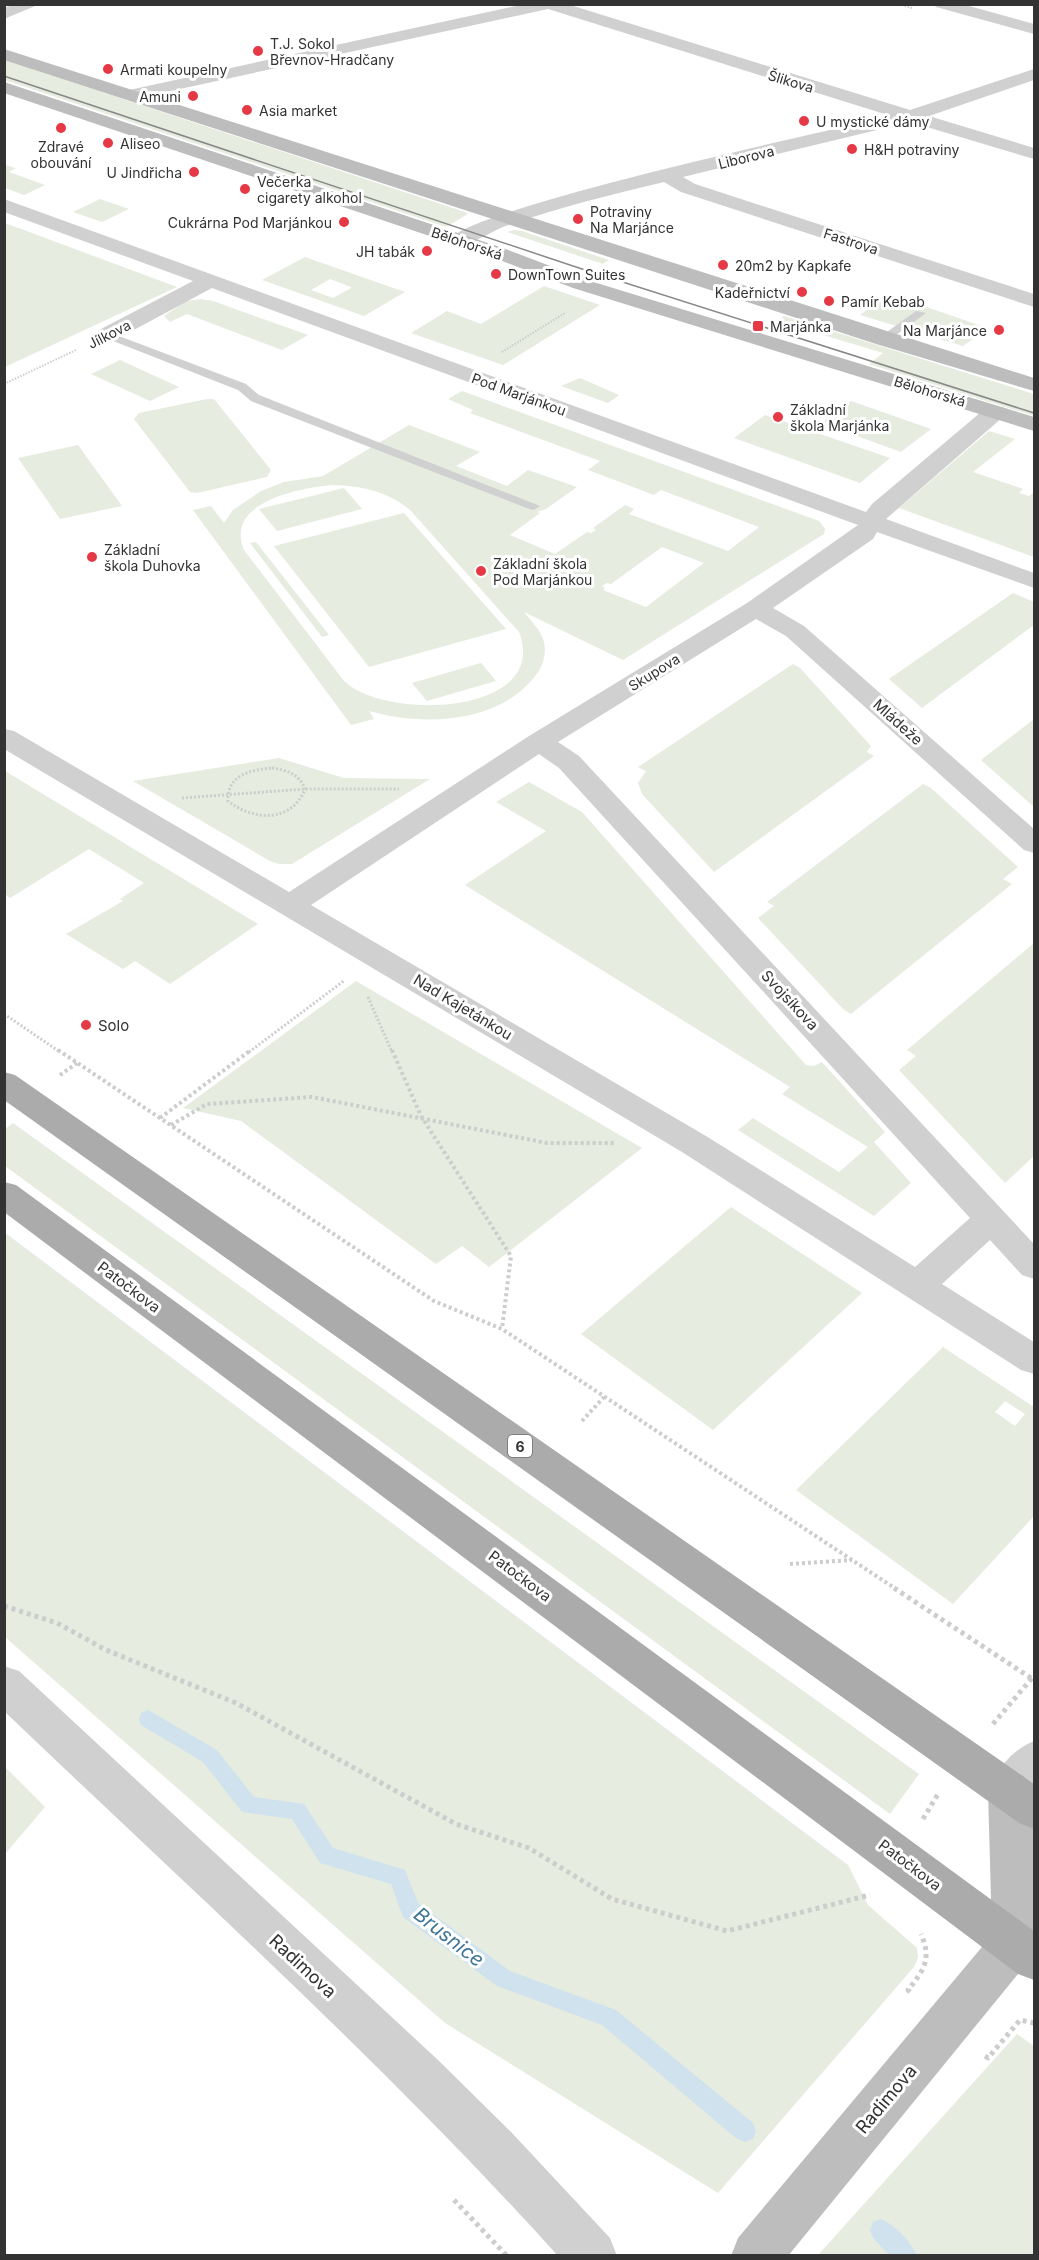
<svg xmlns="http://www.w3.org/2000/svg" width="1039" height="2260" font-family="Inter,sans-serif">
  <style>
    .green { fill: #e6ecdf; fill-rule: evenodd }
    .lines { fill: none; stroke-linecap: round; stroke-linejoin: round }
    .stream { fill: #cfe2ee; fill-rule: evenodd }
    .path-far3 { stroke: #cdcdcd; stroke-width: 2; stroke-dasharray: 1.5 1.5; stroke-linecap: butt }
    .path-far2 { stroke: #cdcdcd; stroke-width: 3; stroke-dasharray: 2 2; stroke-linecap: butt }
    .path-far1 { stroke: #cdcdcd; stroke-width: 4; stroke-dasharray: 3 3; stroke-linecap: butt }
    .path { stroke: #cdcdcd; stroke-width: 5; stroke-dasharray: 4 4; stroke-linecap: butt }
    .lane { fill: #d0d0d0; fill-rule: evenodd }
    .street { fill: #d0d0d0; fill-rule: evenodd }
    .secondary { fill: #bdbdbd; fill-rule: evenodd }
    .primary { fill: #ababab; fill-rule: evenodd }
    .tram { stroke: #888; stroke-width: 1.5 }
    .poi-dot { fill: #e63946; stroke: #fff; stroke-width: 2 }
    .labels { text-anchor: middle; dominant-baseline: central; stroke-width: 6; stroke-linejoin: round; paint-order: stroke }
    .far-poi-label { font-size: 14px; fill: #333; stroke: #fff; text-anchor: start }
    .far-street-label { font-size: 14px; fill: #333; stroke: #fff }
    .shield { fill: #fff; stroke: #707070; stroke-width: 1.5 }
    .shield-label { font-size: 14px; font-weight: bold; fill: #333 }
    .street-label { font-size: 15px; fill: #333; stroke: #fff }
    .poi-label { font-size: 15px; fill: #333; stroke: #fff; text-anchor: start }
    .near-street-label { font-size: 18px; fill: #333; stroke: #fff }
    .near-water-label { font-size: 20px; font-style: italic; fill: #3f7597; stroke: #fff }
  </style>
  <rect width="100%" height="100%" fill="#fff"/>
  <!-- green -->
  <g class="green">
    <path d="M 5,60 L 465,212 L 468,214 L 446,227 L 5,80 Z"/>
    <path d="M 5,165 L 16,168 L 9,172 L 45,185 L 24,195 L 5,188 Z"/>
    <path d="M 100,199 L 129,209 L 102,222 L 73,212 Z"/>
    <path d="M 5,223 L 177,287 L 5,367 Z"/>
    <path d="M 514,230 L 522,231 L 609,260 L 603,264 L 507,232 Z"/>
    <path d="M 305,257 L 405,292 L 364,316 L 262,280 ZM 330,279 L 351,287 L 351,288 L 333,298 L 311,290 Z"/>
    <path d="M 544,286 L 600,305 L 503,365 L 411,333 L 447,311 L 481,324 Z"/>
    <path d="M 895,296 L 987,328 L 984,331 L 977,329 L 971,333 L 977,336 L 963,346 L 860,315 L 885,297 L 892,299 Z"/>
    <path d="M 201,299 L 213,301 L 308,335 L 282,350 L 187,314 L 170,322 L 164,316 L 186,301 Z"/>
    <path d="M 784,316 L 1034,394 L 1034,416 L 869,364 L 883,353 L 777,321 Z"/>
    <path d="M 120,360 L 179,387 L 150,401 L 91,374 Z"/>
    <path d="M 580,378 L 619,395 L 608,403 L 561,386 Z"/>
    <path d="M 462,391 L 819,521 L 825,529 L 824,534 L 623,660 L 524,612 C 531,621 541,630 544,642 C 547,656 542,669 532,680 C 493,724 422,726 369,711 L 374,719 L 351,725 L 193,510 L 211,506 L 224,523 L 233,510 L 261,491 L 284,482 L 323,476 L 409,425 L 480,452 L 456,466 L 507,486 L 528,470 L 577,487 L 546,509 L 537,512 L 540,513 L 510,535 L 555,554 L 587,532 L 591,533 L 596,530 L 593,528 L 625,505 L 634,509 L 629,514 L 728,551 L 759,527 L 661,490 L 654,495 L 588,470 L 600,461 L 470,413 L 473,410 L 448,399 ZM 332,485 C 361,486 389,491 411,511 L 519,632 C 551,714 387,722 344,681 L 244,550 C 224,502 300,488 332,485 ZM 662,547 L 704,563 L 646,607 L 603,590 L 605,588 L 602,586 L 607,583 L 611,584 Z"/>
    <path d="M 207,399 L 214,399 L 271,470 L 267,477 L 197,493 L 190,492 L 134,419 L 139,413 Z"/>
    <path d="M 851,401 L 931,429 L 901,452 L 821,423 Z"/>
    <path d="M 765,415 L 890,458 L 860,483 L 734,438 Z"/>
    <path d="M 989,431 L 1015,439 L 973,472 L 1023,489 L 1019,493 L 1029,496 L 1034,492 L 1034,557 L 899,508 Z"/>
    <path d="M 78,445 L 122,506 L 60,519 L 18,458 Z"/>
    <path d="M 344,488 L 362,509 L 277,531 L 259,509 Z"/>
    <path d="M 404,513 L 506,629 L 369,667 L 274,546 Z"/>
    <path d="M 256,542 L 329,635 L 322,637 L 250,543 Z"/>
    <path d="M 1013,593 L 1034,602 L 1034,625 L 922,708 L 889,679 Z"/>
    <path d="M 481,663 L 496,681 L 427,701 L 412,683 Z"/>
    <path d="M 793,664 L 800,668 L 871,746 L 867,752 L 874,756 L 714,872 L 642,794 L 638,783 L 646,771 L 638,767 Z"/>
    <path d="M 1034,719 L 1034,807 L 981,760 Z"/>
    <path d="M 279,758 L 344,778 L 430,779 L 292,864 L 279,864 L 270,861 L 133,781 Z"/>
    <path d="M 4,771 L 5,771 L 258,924 L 170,984 L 135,961 L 123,969 L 66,934 L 123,901 L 120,899 L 144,883 L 89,849 L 10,898 L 5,894 Z"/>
    <path d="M 529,782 L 582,812 L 806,1065 L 814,1066 L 822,1062 L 885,1132 L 874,1142 L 911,1183 L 874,1216 L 738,1130 L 753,1118 L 839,1172 L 868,1147 L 782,1094 L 790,1087 L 465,885 L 546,831 L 496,802 Z"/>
    <path d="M 923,784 L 931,788 L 1018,867 L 1003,879 L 1012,884 L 851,1014 L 843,1009 L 758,918 L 774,906 L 767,902 Z"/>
    <path d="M 1034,943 L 1034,1156 L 1005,1183 L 899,1070 L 916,1056 L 907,1050 Z"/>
    <path d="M 356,981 L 642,1148 L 489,1267 L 462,1246 L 436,1264 L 241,1121 L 183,1108 Z"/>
    <path d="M 13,1123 L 919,1774 L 890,1814 L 5,1166 L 5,1129 Z"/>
    <path d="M 731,1207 L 862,1293 L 713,1430 L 581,1334 Z"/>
    <path d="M 4,1232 L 848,1865 L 868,1905 L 917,1948 L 918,1958 L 914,1967 L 718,2193 L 445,2023 L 5,1637 Z"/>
    <path d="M 943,1347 L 1034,1407 L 1034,1516 L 953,1604 L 796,1490 ZM 1005,1401 L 1025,1414 L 1015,1426 L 995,1412 Z"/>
    <path d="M 5,1767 L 45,1807 L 5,1854 Z"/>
    <path d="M 1017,2034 L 1034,2046 L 1034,2255 L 818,2255 Z"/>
  </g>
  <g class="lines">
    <!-- stream -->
    <g class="stream">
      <path d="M 148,1710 L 217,1750 L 254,1797 L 304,1804 L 333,1848 L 405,1870 L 418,1903 L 510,1971 L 616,2010 L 753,2123 L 756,2131 L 753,2139 L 745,2142 L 737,2139 L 602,2025 L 497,1986 L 403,1917 L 391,1884 L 320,1863 L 292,1819 L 242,1812 L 203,1762 L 141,1725 L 139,1719 L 141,1713 Z"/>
      <path d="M 881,2219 C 895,2225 911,2242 917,2256 L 890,2256 L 873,2238 L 870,2230 L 873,2222 Z"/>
    </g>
    <!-- path-far3 -->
    <g class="path-far3">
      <path d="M 899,4 L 912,8"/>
      <path d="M 502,352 L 565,313"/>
      <path d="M 4,384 L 76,350"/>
    </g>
    <!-- path-far2 -->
    <g class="path-far2">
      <path d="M 272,768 C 287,770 299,774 305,789 C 292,823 253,821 228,801 C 227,775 250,770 272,768 Z"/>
      <path d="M 182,798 L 305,789 L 399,789"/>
      <path d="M 368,997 L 392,1052"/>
      <path d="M 4,1014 L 60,1052"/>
      <path d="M 249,1052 L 345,980"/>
    </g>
    <!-- path-far1 -->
    <g class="path-far1">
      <path d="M 58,1050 L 434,1301 L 502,1329 L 896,1589"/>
      <path d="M 392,1050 L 421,1116 L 511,1256 L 502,1329"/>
      <path d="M 60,1075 L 77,1063"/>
      <path d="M 160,1118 L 251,1050"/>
      <path d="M 171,1125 L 207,1104 L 312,1097 L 547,1143 L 615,1143"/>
      <path d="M 582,1421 L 604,1397"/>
      <path d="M 790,1564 L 852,1560"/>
    </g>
    <!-- path -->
    <g class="path">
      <path d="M 894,1588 L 1034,1680"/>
      <path d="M 4,1606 L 57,1623 L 106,1650 L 236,1703 L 456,1824 L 529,1848 L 612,1899 L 727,1931 L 870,1895"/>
      <path d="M 993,1724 L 1032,1678"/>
      <path d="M 923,1819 L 938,1794"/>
      <path d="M 910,1992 L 908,1990 C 924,1970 932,1959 921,1934"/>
      <path d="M 985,2056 L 988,2058 L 1020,2020 L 1034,2023"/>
      <path d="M 454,2200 L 507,2256"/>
    </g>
    <!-- lane -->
    <g class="lane">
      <path d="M 916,311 L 926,313 L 888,341 L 880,341 L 880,337 Z"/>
      <path d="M 103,333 L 111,333 L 246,384 L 259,395 L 540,506 L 534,510 L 529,509 L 251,401 L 238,390 L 103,337 Z"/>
    </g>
    <!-- street -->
    <g class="street">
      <path d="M 15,4 L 40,4 L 4,19 L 4,8 Z"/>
      <path d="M 525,4 L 567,4 L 910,110 L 1034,69 L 1034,80 L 929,116 L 1034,148 L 1034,159 L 910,122 L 683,177 L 695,184 L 1034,294 L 1034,307 L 681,192 L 664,182 C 610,195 556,208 503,227 C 489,233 466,248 452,244 L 449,240 C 472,207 829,131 891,116 L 548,9 L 129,100 L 120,95 L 129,90 Z"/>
      <path d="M 934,4 L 962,4 L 1034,24 L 1034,34 L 936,7 Z"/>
      <path d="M 4,199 L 866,512 L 872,504 L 987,407 L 1003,407 L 1006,412 L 1003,417 L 886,519 L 1034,573 L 1034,588 L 877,532 L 873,539 L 773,608 L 804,626 L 1034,829 L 1034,853 L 1024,850 L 786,636 L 756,619 L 558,742 L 579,756 L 1034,1244 L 1034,1279 L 1022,1275 L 990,1240 L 942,1284 L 1034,1342 L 1034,1374 L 1021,1370 L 682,1152 L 4,749 L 4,729 L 14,731 L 289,892 L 529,736 L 747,603 L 858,525 L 212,288 L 115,340 L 99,340 L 96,335 L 99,330 L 193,281 L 4,212 ZM 539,754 L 559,768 L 970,1218 L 915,1267 L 706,1136 L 311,905 Z"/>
      <path d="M 4,1666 L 19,1671 L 438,2060 L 512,2133 L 610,2238 L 617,2256 L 558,2256 C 385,2064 191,1890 4,1711 Z"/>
      <path d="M 1034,1741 L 1034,1792 L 1024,1804 L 1009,1810 L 994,1804 L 988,1790 C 997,1769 1012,1750 1034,1741 Z"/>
    </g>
    <!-- secondary -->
    <g class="secondary">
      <path d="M 4,49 L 1034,378 L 1034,391 L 876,344 L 4,60 Z"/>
      <path d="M 4,82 L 503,248 L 587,280 L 1034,417 L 1034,431 L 573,288 L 489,256 L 4,93 Z"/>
      <path d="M 1009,1770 L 1024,1776 C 1039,1812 1034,1906 1034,1949 L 1031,1958 L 788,2256 L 731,2256 L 738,2238 L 992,1935 L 988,1790 L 994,1776 Z"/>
    </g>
    <!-- primary -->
    <g class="primary">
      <path d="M 4,1072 L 15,1075 L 1034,1784 L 1034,1829 L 1019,1823 L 4,1100 Z"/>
      <path d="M 4,1182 L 16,1185 L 1034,1931 L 1034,1980 L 1018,1974 L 4,1212 Z"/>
    </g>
    <!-- tram -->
    <path class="tram" d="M 4,76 L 588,271 L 1034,413"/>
  </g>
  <!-- markers -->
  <g class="poi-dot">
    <circle cx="258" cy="51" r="6"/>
    <circle cx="108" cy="69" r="6"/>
    <circle cx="193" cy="96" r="6"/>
    <circle cx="247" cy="110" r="6"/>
    <circle cx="804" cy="121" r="6"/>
    <circle cx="61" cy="128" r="6"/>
    <circle cx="108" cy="143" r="6"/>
    <circle cx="852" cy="149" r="6"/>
    <circle cx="194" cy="172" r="6"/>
    <circle cx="245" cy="189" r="6"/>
    <circle cx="578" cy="219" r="6"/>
    <circle cx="344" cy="222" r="6"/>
    <circle cx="427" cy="251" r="6"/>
    <circle cx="723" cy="265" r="6"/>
    <circle cx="496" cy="274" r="6"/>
    <circle cx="802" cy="292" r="6"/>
    <circle cx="829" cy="301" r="6"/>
    <rect x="752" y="320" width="12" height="12" rx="3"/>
    <circle cx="999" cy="330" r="6"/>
    <circle cx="778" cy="417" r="6"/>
    <circle cx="92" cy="557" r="6"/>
    <circle cx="481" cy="571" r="6"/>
    <circle cx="86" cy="1025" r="6"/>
  </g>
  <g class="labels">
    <!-- far-poi labels -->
    <g class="far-poi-label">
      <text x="270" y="43">T.J. Sokol<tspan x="270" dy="16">Břevnov-Hradčany</tspan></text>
      <text x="120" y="69">Armati koupelny</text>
      <text x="181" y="96" text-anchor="end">Amuni</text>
      <text x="259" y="110">Asia market</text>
      <text x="816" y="121">U mystické dámy</text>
      <text x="120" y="143">Aliseo</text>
      <text x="61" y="146" text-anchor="middle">Zdravé<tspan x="61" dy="16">obouvání</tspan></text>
      <text x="864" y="149">H&amp;H potraviny</text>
      <text x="182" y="172" text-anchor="end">U Jindřicha</text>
      <text x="257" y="181">Večerka<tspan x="257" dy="16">cigarety alkohol</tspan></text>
      <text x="590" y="211">Potraviny<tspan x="590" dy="16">Na Marjánce</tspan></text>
      <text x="332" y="222" text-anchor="end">Cukrárna Pod Marjánkou</text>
      <text x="415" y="251" text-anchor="end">JH tabák</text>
      <text x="735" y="265">20m2 by Kapkafe</text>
      <text x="508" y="274">DownTown Suites</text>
      <text x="790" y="292" text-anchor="end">Kadeřnictví</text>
      <text x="841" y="301">Pamír Kebab</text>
      <text x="770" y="326">Marjánka</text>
      <text x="987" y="330" text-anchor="end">Na Marjánce</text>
      <text x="790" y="409">Základní<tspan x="790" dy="16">škola Marjánka</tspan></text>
      <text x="104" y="549">Základní<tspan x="104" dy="16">škola Duhovka</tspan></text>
      <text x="493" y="563">Základní škola<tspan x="493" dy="16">Pod Marjánkou</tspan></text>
    </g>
    <!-- far-street labels -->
    <g class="far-street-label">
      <text transform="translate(791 81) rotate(17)">Šlikova</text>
      <text transform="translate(746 157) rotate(-14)">Liborova</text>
      <text transform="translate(851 241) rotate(18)">Fastrova</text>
      <text transform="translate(467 243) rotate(19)">Bělohorská</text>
      <text transform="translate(109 334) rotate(-27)">Jílkova</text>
      <text transform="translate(930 391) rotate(17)">Bělohorská</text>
      <text transform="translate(519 394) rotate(20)">Pod Marjánkou</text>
      <text transform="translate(654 672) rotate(-32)">Skupova</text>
    </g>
    <!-- shield labels -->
    <rect class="shield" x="508" y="1435" width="24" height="22" rx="4.5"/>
    <g class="shield-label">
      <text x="520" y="1446">6</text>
    </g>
    <!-- street labels -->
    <g class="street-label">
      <text transform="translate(898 722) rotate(42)">Mládeže</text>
      <text transform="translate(790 1000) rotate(47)">Svojsíkova</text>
      <text transform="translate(463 1007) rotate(31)">Nad Kajetánkou</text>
      <text transform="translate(129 1287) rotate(37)">Patočkova</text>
      <text transform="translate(520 1576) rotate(37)">Patočkova</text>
      <text transform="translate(910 1865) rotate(37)">Patočkova</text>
    </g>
    <!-- poi labels -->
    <g class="poi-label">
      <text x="98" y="1025">Solo</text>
    </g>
    <!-- near-street labels -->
    <g class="near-street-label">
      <text transform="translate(303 1966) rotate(43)">Radimova</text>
      <text transform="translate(886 2099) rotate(-50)">Radimova</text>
    </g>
    <!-- near-water labels -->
    <g class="near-water-label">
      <text transform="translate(449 1937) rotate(38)">Brusnice</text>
    </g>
  </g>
  <!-- border -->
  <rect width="1039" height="2260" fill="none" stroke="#333333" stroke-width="12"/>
</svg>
